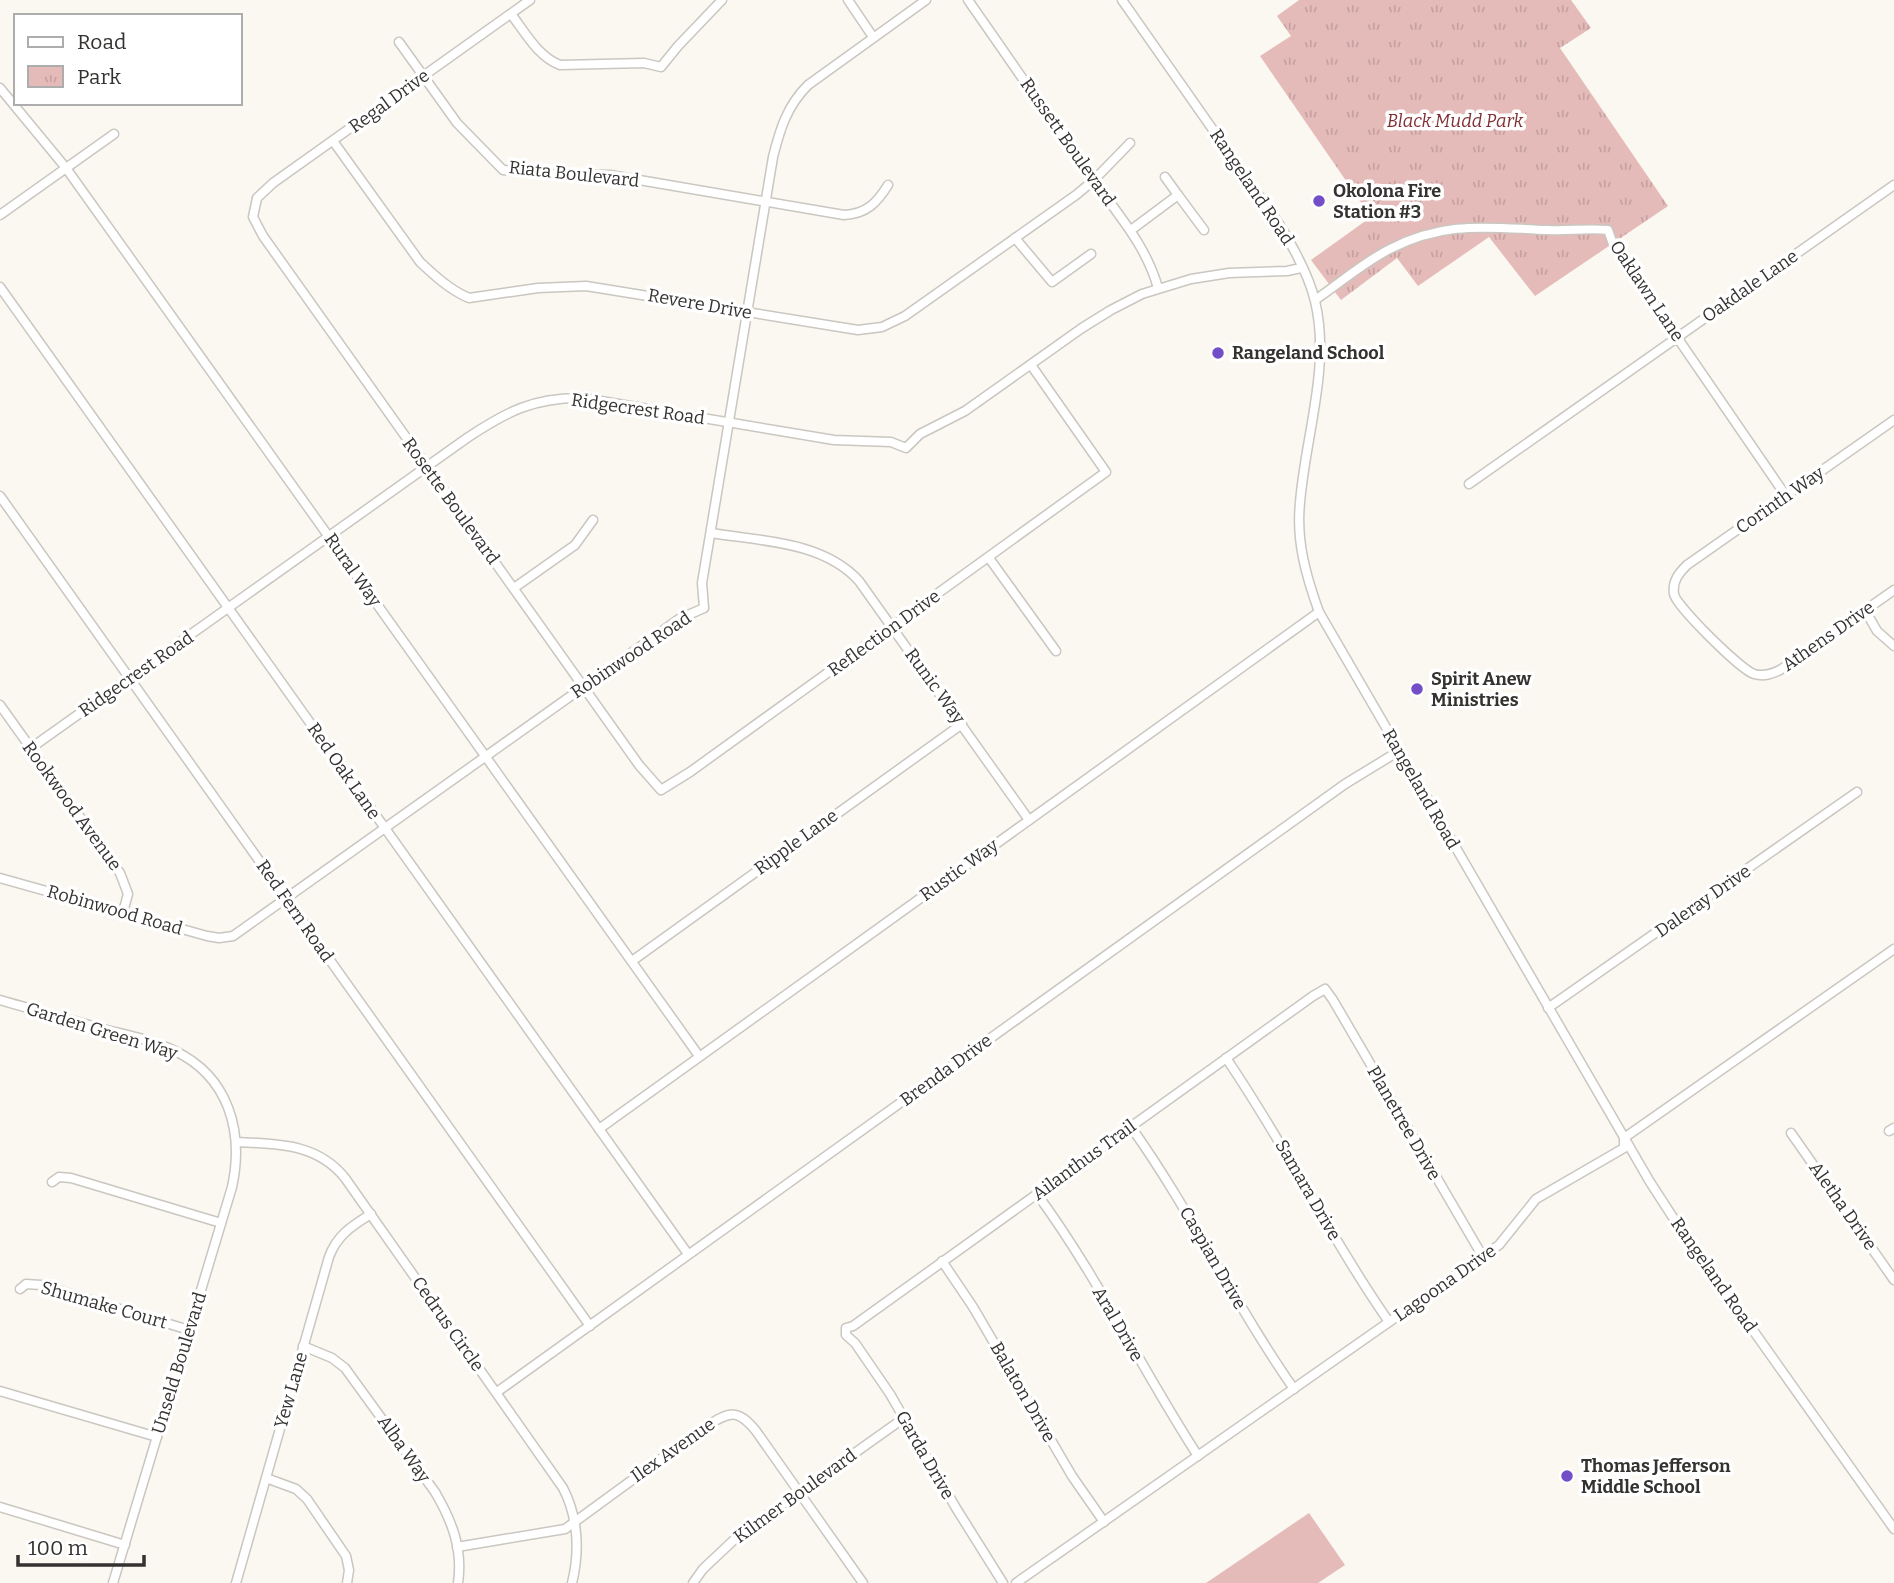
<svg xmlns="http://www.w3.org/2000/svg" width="1894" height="1583" font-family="Bitter,serif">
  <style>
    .grass { fill: #e5bbba }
    .park { fill: url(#park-tufts) }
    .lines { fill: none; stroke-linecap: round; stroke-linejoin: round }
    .minor-casing { stroke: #cac6c0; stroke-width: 11 }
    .minor { stroke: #fff; stroke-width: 8 }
    .poi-dot { fill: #724ec7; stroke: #fff; stroke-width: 2.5 }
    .labels { text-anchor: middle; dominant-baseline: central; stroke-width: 7; stroke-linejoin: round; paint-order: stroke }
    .street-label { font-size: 18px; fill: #353331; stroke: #fff }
    .park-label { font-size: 18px; font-style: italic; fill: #802f33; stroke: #fff }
    .poi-label { font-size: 18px; font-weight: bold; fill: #353331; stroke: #fff; text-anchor: start }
  </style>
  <defs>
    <pattern id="park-tufts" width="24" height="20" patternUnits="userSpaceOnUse" patternTransform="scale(1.75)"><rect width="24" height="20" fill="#e5bbba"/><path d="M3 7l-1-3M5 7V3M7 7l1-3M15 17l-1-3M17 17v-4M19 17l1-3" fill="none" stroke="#c5a1a0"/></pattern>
  </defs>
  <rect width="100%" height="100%" fill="#fbf7f1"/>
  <!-- grass -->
  <path class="grass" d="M 1309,1513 L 1345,1565 L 1318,1583 L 1206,1583 Z"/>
  <!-- park -->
  <path class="park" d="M 1299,0 L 1571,0 L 1591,28 L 1560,48 L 1668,206 L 1535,296 L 1489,237 L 1418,286 L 1397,258 L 1341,300 L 1311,260 L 1371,217 L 1260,56 L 1291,36 L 1277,16 Z"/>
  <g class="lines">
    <!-- minor casing -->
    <g class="minor-casing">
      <g id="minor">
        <path d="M 530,0 L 273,183 L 257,198 L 253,217 L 263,236 L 639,765 L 661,790 L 690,772 L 1106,472 L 1031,365"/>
        <path d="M 848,0 L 873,37"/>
        <path d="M 968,0 C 1010,60 1051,120 1093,179 C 1118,215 1146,245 1158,288"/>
        <path d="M 1122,0 L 1279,224 C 1292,245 1309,276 1315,301 C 1331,367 1305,437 1300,503 C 1296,541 1306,576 1319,612 L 1650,1182 L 1672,1216 L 1894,1529"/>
        <path d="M 511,14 C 525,32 538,57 560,65 L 644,63 L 661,67 L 678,46 L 722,0"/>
        <path d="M 399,42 L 457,123 L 503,170 L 547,174 L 610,175 L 844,215 C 866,214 877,203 888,185"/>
        <path d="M 0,88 L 66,168 L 699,1056"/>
        <path d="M 333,141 L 420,262 C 435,276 450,290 469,298 L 538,288 L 586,286 L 858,330 L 882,327 L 905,316 L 1076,195 L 1094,180 L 1130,143"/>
        <path d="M 1165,177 L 1178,195"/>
        <path d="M 0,215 L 114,134"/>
        <path d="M 1131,230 L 1178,195 L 1204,230"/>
        <path d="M 1015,238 L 1052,282 L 1091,254"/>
        <path d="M 0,287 L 688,1254"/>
        <path d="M 1315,300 C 1340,283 1364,262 1390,249 C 1447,220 1489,228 1548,230 C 1568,231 1588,228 1608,230 L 1613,244 L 1786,496"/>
        <path d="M 1894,420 L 1687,565 C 1679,573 1672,581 1674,594 C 1676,606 1741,670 1754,674 C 1764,677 1772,674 1780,670 L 1894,590"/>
        <path d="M 1469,484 L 1894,185"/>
        <path d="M 0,496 L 590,1326"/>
        <path d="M 711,533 C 760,541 823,541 859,581 L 1029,820"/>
        <path d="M 989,558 L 1056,651"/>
        <path d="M 514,588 L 575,545 L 593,520"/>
        <path d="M 1865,610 L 1877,631 L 1894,646"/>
        <path d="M 0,705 L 120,873 L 128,894 L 123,912"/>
        <path d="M 31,748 L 467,438 C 506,412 534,397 583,398 L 834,440 L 891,442 L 906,448 L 920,434 L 965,411 L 1082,328 L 1111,310 L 1142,294 L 1191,279 L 1229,273 L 1287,271 L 1301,268"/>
        <path d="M 0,878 L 207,936 L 219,938 L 233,936 L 679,619 L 704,608 L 702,583 L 773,157 C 780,129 787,106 808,85 L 926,0"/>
        <path d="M 632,961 L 962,724"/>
        <path d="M 0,1000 C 34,1010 69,1019 103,1029 C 127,1035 153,1040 175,1051 C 229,1077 244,1132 232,1187 L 113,1583"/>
        <path d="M 1548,1008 L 1857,792"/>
        <path d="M 1226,1058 C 1285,1144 1330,1237 1389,1322"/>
        <path d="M 1131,1127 C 1191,1211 1235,1305 1294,1389"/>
        <path d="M 599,1129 L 1319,612"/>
        <path d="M 1889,1131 L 1894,1128"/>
        <path d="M 1791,1133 L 1894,1280"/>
        <path d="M 237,1142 C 277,1144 317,1143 345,1178 L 563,1488 C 578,1517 580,1551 572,1583"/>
        <path d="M 52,1182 L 59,1177 L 71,1178 L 221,1223"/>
        <path d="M 1037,1194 C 1098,1277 1142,1370 1198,1456"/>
        <path d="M 942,1261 L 973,1307 L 1072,1476 L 1104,1522"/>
        <path d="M 20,1289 L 26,1284 L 41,1285 L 189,1330"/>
        <path d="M 303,1346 L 332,1358 L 345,1368 L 435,1492 C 452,1521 463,1549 458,1583"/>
        <path d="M 0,1391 L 157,1437"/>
        <path d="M 497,1392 L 1345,784 L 1399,751"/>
        <path d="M 266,1478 L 296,1489 L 307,1499 L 346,1556 L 349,1570 L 347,1583"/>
        <path d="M 0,1507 L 125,1545"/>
        <path d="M 457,1547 L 565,1529 L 706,1426 C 730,1412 737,1408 756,1431 L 863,1583"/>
        <path d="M 236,1583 L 329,1257 C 337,1235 352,1226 371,1214"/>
        <path d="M 693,1583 L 703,1569 L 738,1536 L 904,1418"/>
        <path d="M 1003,1583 L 956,1508 L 890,1394 L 855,1343 L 846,1335 L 846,1328 L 853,1326 L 1313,996 L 1325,989 L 1333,1000 L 1483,1257"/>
        <path d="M 1016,1583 L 1499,1245 L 1536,1199 L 1624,1148 L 1624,1138 L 1894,949"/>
      </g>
    </g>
    <!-- minor -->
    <use href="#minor" class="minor"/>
  </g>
  <!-- markers -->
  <g class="poi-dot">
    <circle cx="1319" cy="201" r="7"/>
    <circle cx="1218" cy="353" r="7"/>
    <circle cx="1417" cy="689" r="7"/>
    <circle cx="1567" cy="1476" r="7"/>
  </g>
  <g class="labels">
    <!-- street labels -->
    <g class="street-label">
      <text transform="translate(389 101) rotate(-36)">Regal Drive</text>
      <text transform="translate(1068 142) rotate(55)">Russett Boulevard</text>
      <text transform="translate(574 174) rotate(6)">Riata Boulevard</text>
      <text transform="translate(1252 187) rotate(56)">Rangeland Road</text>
      <text transform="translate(1750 286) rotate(-35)">Oakdale Lane</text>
      <text transform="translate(1647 291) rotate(56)">Oaklawn Lane</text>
      <text transform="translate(700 304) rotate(10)">Revere Drive</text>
      <text transform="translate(638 409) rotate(8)">Ridgecrest Road</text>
      <text transform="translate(1780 500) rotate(-35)">Corinth Way</text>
      <text transform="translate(451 501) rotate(54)">Rosette Boulevard</text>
      <text transform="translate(353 570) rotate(55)">Rural Way</text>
      <text transform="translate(884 633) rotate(-36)">Reflection Drive</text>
      <text transform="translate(1828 636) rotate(-35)">Athens Drive</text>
      <text transform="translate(631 655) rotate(-34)">Robinwood Road</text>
      <text transform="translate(136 674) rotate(-35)">Ridgecrest Road</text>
      <text transform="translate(935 686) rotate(54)">Runic Way</text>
      <text transform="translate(344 771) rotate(55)">Red Oak Lane</text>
      <text transform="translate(1421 789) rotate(60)">Rangeland Road</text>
      <text transform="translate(72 806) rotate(54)">Rookwood Avenue</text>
      <text transform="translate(796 842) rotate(-36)">Ripple Lane</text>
      <text transform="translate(959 870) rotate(-36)">Rustic Way</text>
      <text transform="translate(1703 901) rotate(-35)">Daleray Drive</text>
      <text transform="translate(115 910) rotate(16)">Robinwood Road</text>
      <text transform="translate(295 911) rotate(55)">Red Fern Road</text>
      <text transform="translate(102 1031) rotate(17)">Garden Green Way</text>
      <text transform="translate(946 1070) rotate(-36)">Brenda Drive</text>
      <text transform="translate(1404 1123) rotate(60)">Planetree Drive</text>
      <text transform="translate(1084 1160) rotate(-36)">Ailanthus Trail</text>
      <text transform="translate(1308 1190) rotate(60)">Samara Drive</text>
      <text transform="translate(1843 1206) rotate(55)">Aletha Drive</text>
      <text transform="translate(1213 1258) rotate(60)">Caspian Drive</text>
      <text transform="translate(1714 1275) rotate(55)">Rangeland Road</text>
      <text transform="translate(1445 1283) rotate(-35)">Lagoona Drive</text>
      <text transform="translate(104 1305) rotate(16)">Shumake Court</text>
      <text transform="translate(448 1324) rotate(55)">Cedrus Circle</text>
      <text transform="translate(1118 1324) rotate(60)">Aral Drive</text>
      <text transform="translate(179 1363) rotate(-73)">Unseld Boulevard</text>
      <text transform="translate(291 1390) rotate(-74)">Yew Lane</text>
      <text transform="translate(1023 1392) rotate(60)">Balaton Drive</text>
      <text transform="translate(404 1449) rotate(55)">Alba Way</text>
      <text transform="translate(673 1450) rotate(-35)">Ilex Avenue</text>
      <text transform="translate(925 1455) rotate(60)">Garda Drive</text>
      <text transform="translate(795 1496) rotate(-36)">Kilmer Boulevard</text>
    </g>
    <!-- park labels -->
    <g class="park-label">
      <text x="1455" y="121">Black Mudd Park</text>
    </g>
    <!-- poi labels -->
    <g class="poi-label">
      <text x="1333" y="191">Okolona Fire<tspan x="1333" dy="21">Station #3</tspan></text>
      <text x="1232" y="353">Rangeland School</text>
      <text x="1431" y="679">Spirit Anew<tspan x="1431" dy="21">Ministries</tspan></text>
      <text x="1581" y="1466">Thomas Jefferson<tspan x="1581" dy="21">Middle School</tspan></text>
    </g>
  </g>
  <!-- legend -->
  <rect x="14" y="14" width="228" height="91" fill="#ffffff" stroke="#aeadad" stroke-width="2"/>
  <rect x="28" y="37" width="35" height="10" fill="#ffffff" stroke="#aeadad" stroke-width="2"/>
  <text x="77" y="49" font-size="21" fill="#353331">Road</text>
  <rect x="28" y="66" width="35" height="21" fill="url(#park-tufts)" stroke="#aeadad" stroke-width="2"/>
  <text x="77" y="84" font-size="21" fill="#353331">Park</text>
  <!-- scale -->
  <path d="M18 1555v10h126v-10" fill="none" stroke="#353331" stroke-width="3.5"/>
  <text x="28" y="1555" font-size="21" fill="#353331" stroke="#ffffff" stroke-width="5" paint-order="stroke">100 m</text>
</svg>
